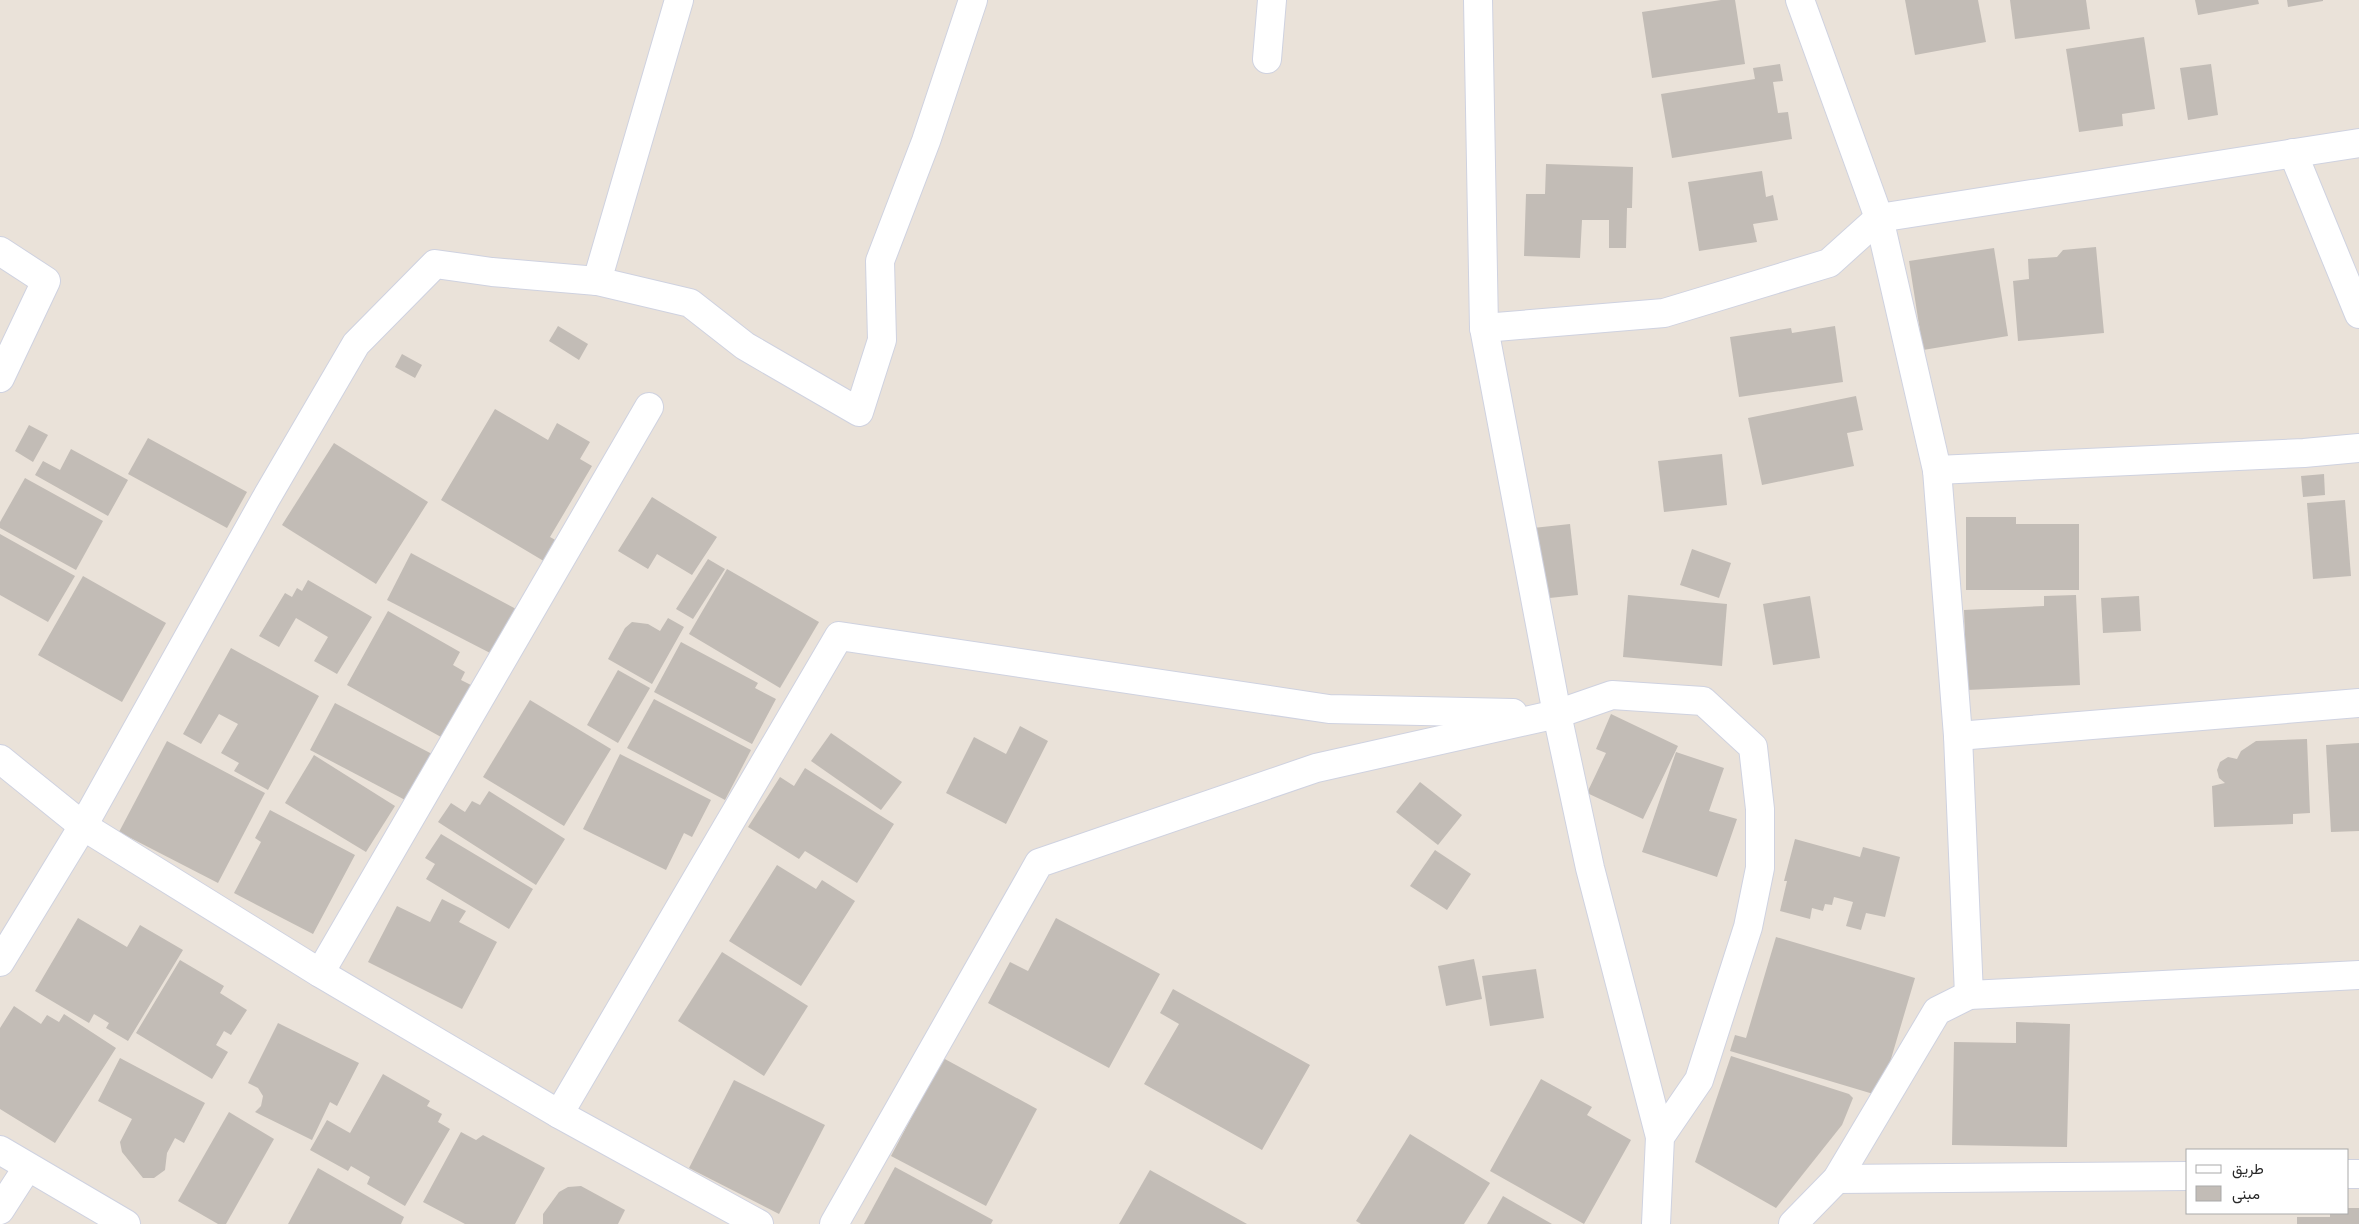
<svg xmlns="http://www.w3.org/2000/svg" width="2359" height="1224" font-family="'Fira Sans',Vazirmatn,sans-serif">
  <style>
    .building { fill: #c2bcb6 }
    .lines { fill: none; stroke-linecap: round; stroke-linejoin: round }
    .street-casing { stroke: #cfd2e0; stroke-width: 30 }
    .street { stroke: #fff; stroke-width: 28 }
  </style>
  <rect width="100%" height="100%" fill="#eae2d9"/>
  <!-- building -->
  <g class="building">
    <path d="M 1721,0 L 1735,0 L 1745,64 L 1652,78 L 1642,12 Z"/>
    <path d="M 1905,0 L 1978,0 L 1986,42 L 1915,55 Z"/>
    <path d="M 2010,0 L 2086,0 L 2090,29 L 2015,39 Z"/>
    <path d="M 2195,0 L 2258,0 L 2259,4 L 2198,15 Z"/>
    <path d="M 2287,0 L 2323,0 L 2323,1 L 2288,7 Z"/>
    <path d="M 2144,37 L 2155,109 L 2122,114 L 2123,126 L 2079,132 L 2066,49 Z"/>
    <path d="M 1780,64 L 1783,81 L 1773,82 L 1778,113 L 1788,112 L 1792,139 L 1672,158 L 1661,94 L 1755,79 L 1753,68 Z"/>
    <path d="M 2211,64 L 2218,115 L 2188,120 L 2180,68 Z"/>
    <path d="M 1546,164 L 1633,167 L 1632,208 L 1627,208 L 1626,248 L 1609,248 L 1609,220 L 1582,220 L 1580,258 L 1524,256 L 1526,194 L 1545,194 Z"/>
    <path d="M 1762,171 L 1766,197 L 1773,195 L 1778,220 L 1753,224 L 1757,242 L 1699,251 L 1688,182 Z"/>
    <path d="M 2096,247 L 2104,333 L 2018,341 L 2013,281 L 2029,279 L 2028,259 L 2057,257 L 2063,250 Z"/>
    <path d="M 1994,248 L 2008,336 L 1923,350 L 1909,261 Z"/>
    <path d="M 558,326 L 588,344 L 579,360 L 549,341 Z"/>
    <path d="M 1835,326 L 1843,382 L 1739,397 L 1730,337 L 1791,328 L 1792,333 Z"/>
    <path d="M 402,354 L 422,365 L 415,378 L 395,367 Z"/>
    <path d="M 1856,396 L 1863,430 L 1847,433 L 1854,466 L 1762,485 L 1748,418 Z"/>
    <path d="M 495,409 L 548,440 L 557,423 L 590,442 L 580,459 L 592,466 L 550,537 L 559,542 L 547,563 L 441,500 Z"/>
    <path d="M 29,425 L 48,435 L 33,462 L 15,451 Z"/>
    <path d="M 148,438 L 247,492 L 227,528 L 128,474 Z"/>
    <path d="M 334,443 L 428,502 L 376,584 L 282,525 Z"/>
    <path d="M 71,449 L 128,480 L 108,516 L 35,475 L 43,461 L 60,470 Z"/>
    <path d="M 1722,454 L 1727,505 L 1664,512 L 1658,461 Z"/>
    <path d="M 2324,474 L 2325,495 L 2303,497 L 2301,476 Z"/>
    <path d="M 25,478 L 103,521 L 76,570 L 0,528 L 0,522 Z"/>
    <path d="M 652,497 L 717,537 L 692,575 L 657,554 L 648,569 L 618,551 Z"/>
    <path d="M 2345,500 L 2351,576 L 2313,579 L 2307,503 Z"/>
    <path d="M 1966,517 L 2016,517 L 2016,524 L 2079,524 L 2079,590 L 1966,590 Z"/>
    <path d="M 1570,524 L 1578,595 L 1540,599 L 1533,528 Z"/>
    <path d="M 0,534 L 75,576 L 48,622 L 0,595 Z"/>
    <path d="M 1692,549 L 1731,563 L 1719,598 L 1680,585 Z"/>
    <path d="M 411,553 L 518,610 L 494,655 L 387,600 Z"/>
    <path d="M 708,559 L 725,569 L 693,619 L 676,609 Z"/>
    <path d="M 727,569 L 819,622 L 780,688 L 689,634 Z"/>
    <path d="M 83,576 L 166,623 L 122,702 L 38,655 Z"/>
    <path d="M 308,580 L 372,617 L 337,674 L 314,661 L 328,637 L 296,618 L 279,647 L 259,636 L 285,593 L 292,597 L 297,588 L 302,591 Z"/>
    <path d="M 1628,595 L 1727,604 L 1722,666 L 1623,657 Z"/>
    <path d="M 2076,595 L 2080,685 L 1967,690 L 1964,610 L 2044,606 L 2044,596 Z"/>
    <path d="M 1810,596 L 1820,658 L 1773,665 L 1763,604 Z"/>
    <path d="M 2139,596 L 2141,631 L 2103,633 L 2101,598 Z"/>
    <path d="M 388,611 L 460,652 L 453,665 L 465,672 L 461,680 L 471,685 L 441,737 L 347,685 Z"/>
    <path d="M 668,618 L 684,627 L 652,684 L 608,659 L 625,628 L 632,622 L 648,624 L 660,631 Z"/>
    <path d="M 681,642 L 758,683 L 755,688 L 776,699 L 752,744 L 654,692 Z"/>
    <path d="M 231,648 L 319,696 L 268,790 L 234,771 L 239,763 L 221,753 L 238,724 L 219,714 L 201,744 L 183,734 Z"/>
    <path d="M 618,670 L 650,688 L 618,743 L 587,725 Z"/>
    <path d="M 654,699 L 751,750 L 725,800 L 627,748 Z"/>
    <path d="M 530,700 L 611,749 L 564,826 L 483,777 Z"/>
    <path d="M 335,703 L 432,754 L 407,801 L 310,750 Z"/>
    <path d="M 1611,714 L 1678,746 L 1643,819 L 1587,793 L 1606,753 L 1596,749 Z"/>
    <path d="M 1020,726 L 1048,741 L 1006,824 L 946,793 L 974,737 L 1006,754 Z"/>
    <path d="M 831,733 L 902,782 L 881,810 L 811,761 Z"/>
    <path d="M 2307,739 L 2310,813 L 2293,814 L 2293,824 L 2214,827 L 2212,786 L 2225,783 L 2219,778 L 2217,770 L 2220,762 L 2228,757 L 2237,759 L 2241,751 L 2256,741 Z"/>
    <path d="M 167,741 L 265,793 L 218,883 L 119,832 Z"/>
    <path d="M 2359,743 L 2359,831 L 2331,832 L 2326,745 Z"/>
    <path d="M 1676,752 L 1724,768 L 1709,811 L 1737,819 L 1717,877 L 1642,852 Z"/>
    <path d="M 620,754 L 711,800 L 692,837 L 684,833 L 666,870 L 583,829 Z"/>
    <path d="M 314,755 L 395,806 L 366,852 L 285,803 Z"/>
    <path d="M 805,768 L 894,824 L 857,883 L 805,851 L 799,859 L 748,827 L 780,777 L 794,786 Z"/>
    <path d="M 1420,782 L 1462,815 L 1438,845 L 1396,812 Z"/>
    <path d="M 489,791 L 565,839 L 536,885 L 438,822 L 451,803 L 465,812 L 472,801 L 480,805 Z"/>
    <path d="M 270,810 L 355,855 L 313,934 L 234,893 L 261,842 L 255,838 Z"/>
    <path d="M 441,834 L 533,889 L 509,929 L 426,879 L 435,864 L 425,858 Z"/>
    <path d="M 1795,839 L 1860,857 L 1863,847 L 1900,857 L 1885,917 L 1866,913 L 1861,930 L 1846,926 L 1853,902 L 1834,897 L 1832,905 L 1825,904 L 1823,911 L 1812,908 L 1810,919 L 1780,911 L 1787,881 L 1784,881 Z"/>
    <path d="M 1435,850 L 1471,874 L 1447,910 L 1410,886 Z"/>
    <path d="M 777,865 L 816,889 L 822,880 L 855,901 L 801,986 L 729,941 Z"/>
    <path d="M 442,899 L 466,911 L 459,922 L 497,942 L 462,1009 L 368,962 L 397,906 L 430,922 Z"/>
    <path d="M 78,918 L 127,947 L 140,925 L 183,950 L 128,1041 L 106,1028 L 109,1023 L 94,1014 L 89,1023 L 35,991 Z"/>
    <path d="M 1056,918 L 1160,974 L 1109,1068 L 988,1003 L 1010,962 L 1028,971 Z"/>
    <path d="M 1776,937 L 1915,978 L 1880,1096 L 1730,1051 L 1735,1035 L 1746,1038 Z"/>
    <path d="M 722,952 L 808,1006 L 764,1076 L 678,1021 Z"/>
    <path d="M 1474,959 L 1482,999 L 1446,1006 L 1438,966 Z"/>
    <path d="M 180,960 L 224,986 L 220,993 L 247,1010 L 231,1035 L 224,1031 L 216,1045 L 228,1052 L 212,1079 L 136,1033 Z"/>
    <path d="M 1536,969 L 1544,1018 L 1490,1026 L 1482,976 Z"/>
    <path d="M 1173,989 L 1310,1065 L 1262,1150 L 1144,1084 L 1179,1024 L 1160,1013 Z"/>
    <path d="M 14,1006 L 41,1024 L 47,1015 L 59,1022 L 64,1014 L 116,1048 L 55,1143 L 0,1109 L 0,1028 Z"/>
    <path d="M 2016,1022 L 2070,1024 L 2067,1147 L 1952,1145 L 1954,1042 L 2016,1043 Z"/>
    <path d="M 278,1023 L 359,1063 L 337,1106 L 330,1102 L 312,1140 L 255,1112 L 261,1106 L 263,1096 L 258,1088 L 248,1083 Z"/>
    <path d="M 1731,1056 L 1849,1094 L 1853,1098 L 1842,1125 L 1776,1208 L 1695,1162 Z"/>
    <path d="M 120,1058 L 205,1103 L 184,1143 L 175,1138 L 167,1153 L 165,1170 L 154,1178 L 143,1178 L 122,1152 L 120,1142 L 132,1119 L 98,1101 Z"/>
    <path d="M 943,1058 L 1037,1109 L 986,1206 L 891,1156 Z"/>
    <path d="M 383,1074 L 430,1101 L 427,1106 L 442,1114 L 438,1122 L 450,1129 L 405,1206 L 367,1184 L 370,1177 L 351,1166 L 348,1171 L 310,1150 L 327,1120 L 350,1133 Z"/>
    <path d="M 1541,1079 L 1592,1107 L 1587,1115 L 1631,1140 L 1584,1224 L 1490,1171 Z"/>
    <path d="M 734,1080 L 825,1125 L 779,1214 L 689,1168 Z"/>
    <path d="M 229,1112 L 274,1139 L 226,1224 L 218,1224 L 178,1201 Z"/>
    <path d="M 461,1132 L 476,1140 L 483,1135 L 545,1168 L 515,1224 L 465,1224 L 423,1202 Z"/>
    <path d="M 1410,1134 L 1490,1183 L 1464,1224 L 1361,1224 L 1356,1221 Z"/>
    <path d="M 895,1167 L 993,1220 L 991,1224 L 864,1224 Z"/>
    <path d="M 318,1168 L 404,1217 L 401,1224 L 288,1224 Z"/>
    <path d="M 1150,1170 L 1247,1224 L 1119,1224 Z"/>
    <path d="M 581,1186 L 625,1210 L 618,1224 L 543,1224 L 543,1214 L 559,1192 L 568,1187 Z"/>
    <path d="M 1503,1196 L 1552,1224 L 1487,1224 Z"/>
    <path d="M 2348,1208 L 2359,1208 L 2359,1224 L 2297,1224 L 2297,1217 L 2330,1217 L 2330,1213 L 2348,1213 Z"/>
  </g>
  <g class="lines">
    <!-- street casing -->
    <g class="street-casing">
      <g id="street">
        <path d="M 679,0 L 597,281 L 690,303 L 745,346 L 859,412 L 882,340 L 880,261 L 926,141 L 973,0"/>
        <path d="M 1478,0 L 1484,328 L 1557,714 L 1590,868 L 1660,1137"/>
        <path d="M 1800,0 L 1879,218 L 1937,470 L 1958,736 L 1969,995"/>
        <path d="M 1267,59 L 1272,0"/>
        <path d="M 2293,153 L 2359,314"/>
        <path d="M 0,251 L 46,281 L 0,378"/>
        <path d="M 1484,328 L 1664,313 L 1829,263 L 1879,218 L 2359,143"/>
        <path d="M 1937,470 L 2304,453 L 2359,448"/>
        <path d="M 1958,736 L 2359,703"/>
        <path d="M 0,759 L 83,826 L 320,973 L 559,1114 L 759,1224"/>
        <path d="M 0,962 L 83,826 L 265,500 L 356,344 L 435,264 L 492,272 L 597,281"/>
        <path d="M 320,973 L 649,407"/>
        <path d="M 559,1114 L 839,636 L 1329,709 L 1513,713"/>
        <path d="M 0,1150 L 126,1224"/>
        <path d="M 2348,1174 L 2359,1174"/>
        <path d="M 1837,1179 L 2188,1176"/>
        <path d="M 0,1210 L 27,1168"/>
        <path d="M 834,1224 L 1039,863 L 1316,768 L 1557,714 L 1612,695 L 1703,701 L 1753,747 L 1760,809 L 1760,868 L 1748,927 L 1699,1080 L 1660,1137 L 1656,1224"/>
        <path d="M 1793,1224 L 1837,1179 L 1937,1011 L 1969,995 L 2359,975"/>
      </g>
    </g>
    <!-- street -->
    <use href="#street" class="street"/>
  </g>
  <!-- legend -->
  <rect x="2186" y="1149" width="162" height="65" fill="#ffffff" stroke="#a9a9a9"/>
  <rect x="2196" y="1165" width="25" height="8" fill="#ffffff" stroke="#a9a9a9"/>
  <text x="2232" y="1174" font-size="15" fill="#282828">طريق</text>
  <rect x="2196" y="1186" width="25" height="15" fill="#c2bcb6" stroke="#a9a9a9"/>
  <text x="2232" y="1199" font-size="15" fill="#282828">مبنى</text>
</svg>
